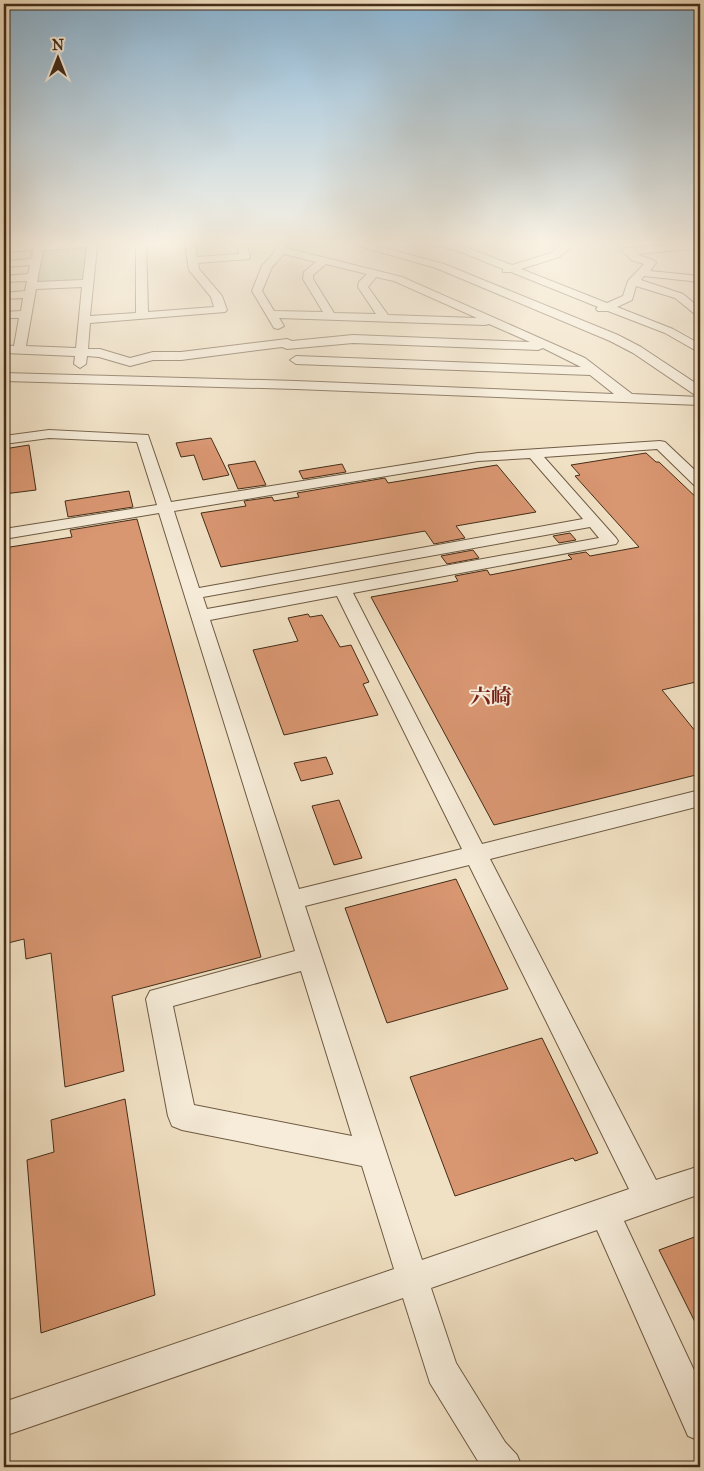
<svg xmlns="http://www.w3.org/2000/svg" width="704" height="1471" font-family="'IM FELL Great Primer','Noto Serif JP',serif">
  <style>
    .green { fill: #b7c396; stroke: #7d7857 }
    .building { fill: #d89671; stroke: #432d18 }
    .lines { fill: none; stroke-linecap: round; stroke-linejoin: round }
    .minor-casing { stroke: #6e5a43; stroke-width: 2 }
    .minor { fill: #f6ecd9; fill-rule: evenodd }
    .labels { text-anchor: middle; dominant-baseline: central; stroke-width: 4; stroke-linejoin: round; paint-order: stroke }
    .quarter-label { font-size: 21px; font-weight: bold; fill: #7a1f14; stroke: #f6ecd9 }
  </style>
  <rect width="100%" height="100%" fill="#f1e1c4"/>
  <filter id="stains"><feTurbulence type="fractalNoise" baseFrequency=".004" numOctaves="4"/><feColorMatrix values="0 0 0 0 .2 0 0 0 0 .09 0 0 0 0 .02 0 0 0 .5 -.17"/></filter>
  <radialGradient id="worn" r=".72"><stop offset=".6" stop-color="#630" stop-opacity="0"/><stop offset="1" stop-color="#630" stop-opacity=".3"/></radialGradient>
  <!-- green -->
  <path class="green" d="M 83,247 L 86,247 L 83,281 L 34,283 L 42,250 Z"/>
  <!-- building -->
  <g class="building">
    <path d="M 211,438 L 229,475 L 203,480 L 194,455 L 181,457 L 176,443 Z"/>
    <path d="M 29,445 L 36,490 L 4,494 L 4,449 Z"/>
    <path d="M 646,453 L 656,462 L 659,462 L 700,501 L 700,681 L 662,690 L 700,737 L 700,774 L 494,825 L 371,597 L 458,581 L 455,576 L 487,570 L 490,575 L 572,559 L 568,555 L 586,552 L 590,556 L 639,547 L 575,476 L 580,475 L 571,465 Z"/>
    <path d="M 255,461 L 266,485 L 238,489 L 228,465 Z"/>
    <path d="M 342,464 L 346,472 L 303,479 L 299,471 Z"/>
    <path d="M 497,465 L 536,512 L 456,526 L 465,538 L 434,544 L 425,531 L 221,567 L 201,513 L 246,506 L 244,501 L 272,497 L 274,501 L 299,497 L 297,493 L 385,478 L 388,483 Z"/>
    <path d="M 129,491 L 133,507 L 68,517 L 65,501 Z"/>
    <path d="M 137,519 L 261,957 L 112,996 L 124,1071 L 65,1087 L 51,953 L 26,959 L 24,939 L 4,944 L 4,548 L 72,537 L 70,530 Z"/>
    <path d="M 570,533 L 576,540 L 559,543 L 553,536 Z"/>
    <path d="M 473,550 L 479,558 L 447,564 L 441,556 Z"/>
    <path d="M 308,614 L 310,617 L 322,615 L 340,647 L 351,645 L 369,682 L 363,684 L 378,715 L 284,735 L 253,650 L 298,641 L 288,618 Z"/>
    <path d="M 326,757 L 333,774 L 301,781 L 294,763 Z"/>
    <path d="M 339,800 L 362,858 L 334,865 L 312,806 Z"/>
    <path d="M 456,879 L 508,989 L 387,1023 L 345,908 Z"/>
    <path d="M 542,1038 L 598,1153 L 575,1161 L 573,1158 L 455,1196 L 410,1077 Z"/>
    <path d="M 125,1099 L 155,1295 L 41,1333 L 27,1160 L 54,1152 L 51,1120 Z"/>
    <path d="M 700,1235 L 700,1332 L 659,1250 Z"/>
  </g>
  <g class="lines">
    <!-- minor casing -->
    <g class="minor-casing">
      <g id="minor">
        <path d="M 37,244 L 101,244 L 97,247 L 90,316 L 136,313 L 136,244 L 146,244 L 148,312 L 214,307 L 211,297 L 189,270 L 185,244 L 195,244 L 197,257 L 239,254 L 237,244 L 247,244 L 250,257 L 249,259 L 198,263 L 199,269 L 222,296 L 227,310 L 225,312 L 90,323 L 88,349 L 100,349 L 130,358 L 153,352 L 181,352 L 287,339 L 292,341 L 353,335 L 530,342 L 489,324 L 485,325 L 279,318 L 284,326 L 278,329 L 274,328 L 252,291 L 262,266 L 274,253 L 277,244 L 287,244 L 286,248 L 402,277 L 585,358 L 632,394 L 700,397 L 700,405 L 296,389 L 4,381 L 4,373 L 296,381 L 614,394 L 590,375 L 296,364 L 290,360 L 296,356 L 581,367 L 543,348 L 538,350 L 353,343 L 287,349 L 282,347 L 181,360 L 153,360 L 130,366 L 99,357 L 87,356 L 86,364 L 80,368 L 74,364 L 75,356 L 4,353 L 4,345 L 14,346 L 19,318 L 4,318 L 4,312 L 21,311 L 23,298 L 4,299 L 4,293 L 25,291 L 27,281 L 4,282 L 4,276 L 28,274 L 30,265 L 4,267 L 4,261 L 31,259 L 33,250 L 4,252 L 4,246 ZM 87,247 L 83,280 L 37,282 L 43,250 ZM 284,254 L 316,262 L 304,272 L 303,279 L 323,312 L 274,311 L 262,291 L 272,267 ZM 326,264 L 367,274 L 359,282 L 358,287 L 376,314 L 334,313 L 313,279 L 313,275 ZM 376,277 L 394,281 L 477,318 L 388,315 L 368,287 ZM 82,287 L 76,348 L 26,346 L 36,289 Z"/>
        <path d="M 352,244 L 369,244 L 444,264 L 618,335 L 641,347 L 700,386 L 700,396 L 695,395 L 633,353 L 610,341 L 436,268 Z"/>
        <path d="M 432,244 L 451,244 L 468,248 L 512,265 L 551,253 L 559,247 L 554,244 L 570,244 L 570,248 L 559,257 L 521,269 L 607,303 L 623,296 L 628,281 L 644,264 L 631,260 L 622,250 L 623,248 L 700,244 L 700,248 L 637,254 L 655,261 L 656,263 L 650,271 L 700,276 L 700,282 L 644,276 L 641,280 L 683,294 L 700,308 L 700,316 L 696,315 L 675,298 L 636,286 L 632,300 L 617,307 L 673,329 L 700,344 L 700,353 L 665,333 L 608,311 L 598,311 L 596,309 L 598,307 L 511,272 L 503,272 L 503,269 L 461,252 Z"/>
        <path d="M 49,430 L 148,435 L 171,502 L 478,453 L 660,441 L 665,442 L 700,475 L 700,487 L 695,486 L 657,449 L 544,457 L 616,538 L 618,541 L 616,544 L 353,593 L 482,844 L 700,790 L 700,806 L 490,859 L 656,1180 L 700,1166 L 700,1194 L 624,1221 L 700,1383 L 700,1441 L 688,1436 L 597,1230 L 431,1288 L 456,1363 L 505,1442 L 517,1455 L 522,1467 L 481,1466 L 430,1383 L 403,1298 L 4,1436 L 4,1402 L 394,1269 L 362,1166 L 182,1130 L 172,1126 L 168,1116 L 146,999 L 150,991 L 295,951 L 159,513 L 4,539 L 4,529 L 157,505 L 137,442 L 49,438 L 4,444 L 4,436 ZM 530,458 L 583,519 L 199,588 L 174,511 L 478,461 ZM 590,527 L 599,538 L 207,609 L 203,597 ZM 337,596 L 462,849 L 299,889 L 210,620 ZM 469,865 L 629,1189 L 422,1260 L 305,906 ZM 301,971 L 352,1136 L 194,1105 L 173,1006 Z"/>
      </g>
    </g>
    <!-- minor -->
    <use href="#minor" class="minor"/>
  </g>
  <!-- sky -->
  <linearGradient id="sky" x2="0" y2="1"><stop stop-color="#8bb7d7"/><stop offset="0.54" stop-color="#f9f2e4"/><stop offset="1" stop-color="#f9f2e4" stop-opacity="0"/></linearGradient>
  <rect width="704" height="450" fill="url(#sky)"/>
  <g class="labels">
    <!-- quarter labels -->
    <g class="quarter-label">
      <text x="491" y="697">六崎</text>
    </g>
  </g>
  <!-- margin -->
  <rect width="704" height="1471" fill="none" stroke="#f1e1c4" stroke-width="20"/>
  <rect x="5" y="5" width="694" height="1461" fill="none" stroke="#432d18" stroke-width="2.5"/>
  <rect x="10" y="10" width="684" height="1451" fill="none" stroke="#432d18"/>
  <!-- north arrow -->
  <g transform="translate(58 58)" stroke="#f6ecd9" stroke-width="4" paint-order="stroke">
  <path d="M0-4L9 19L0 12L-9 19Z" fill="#432d18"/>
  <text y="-8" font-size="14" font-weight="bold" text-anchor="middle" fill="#432d18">N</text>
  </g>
  <rect width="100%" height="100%" filter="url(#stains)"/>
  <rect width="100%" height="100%" fill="url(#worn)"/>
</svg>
